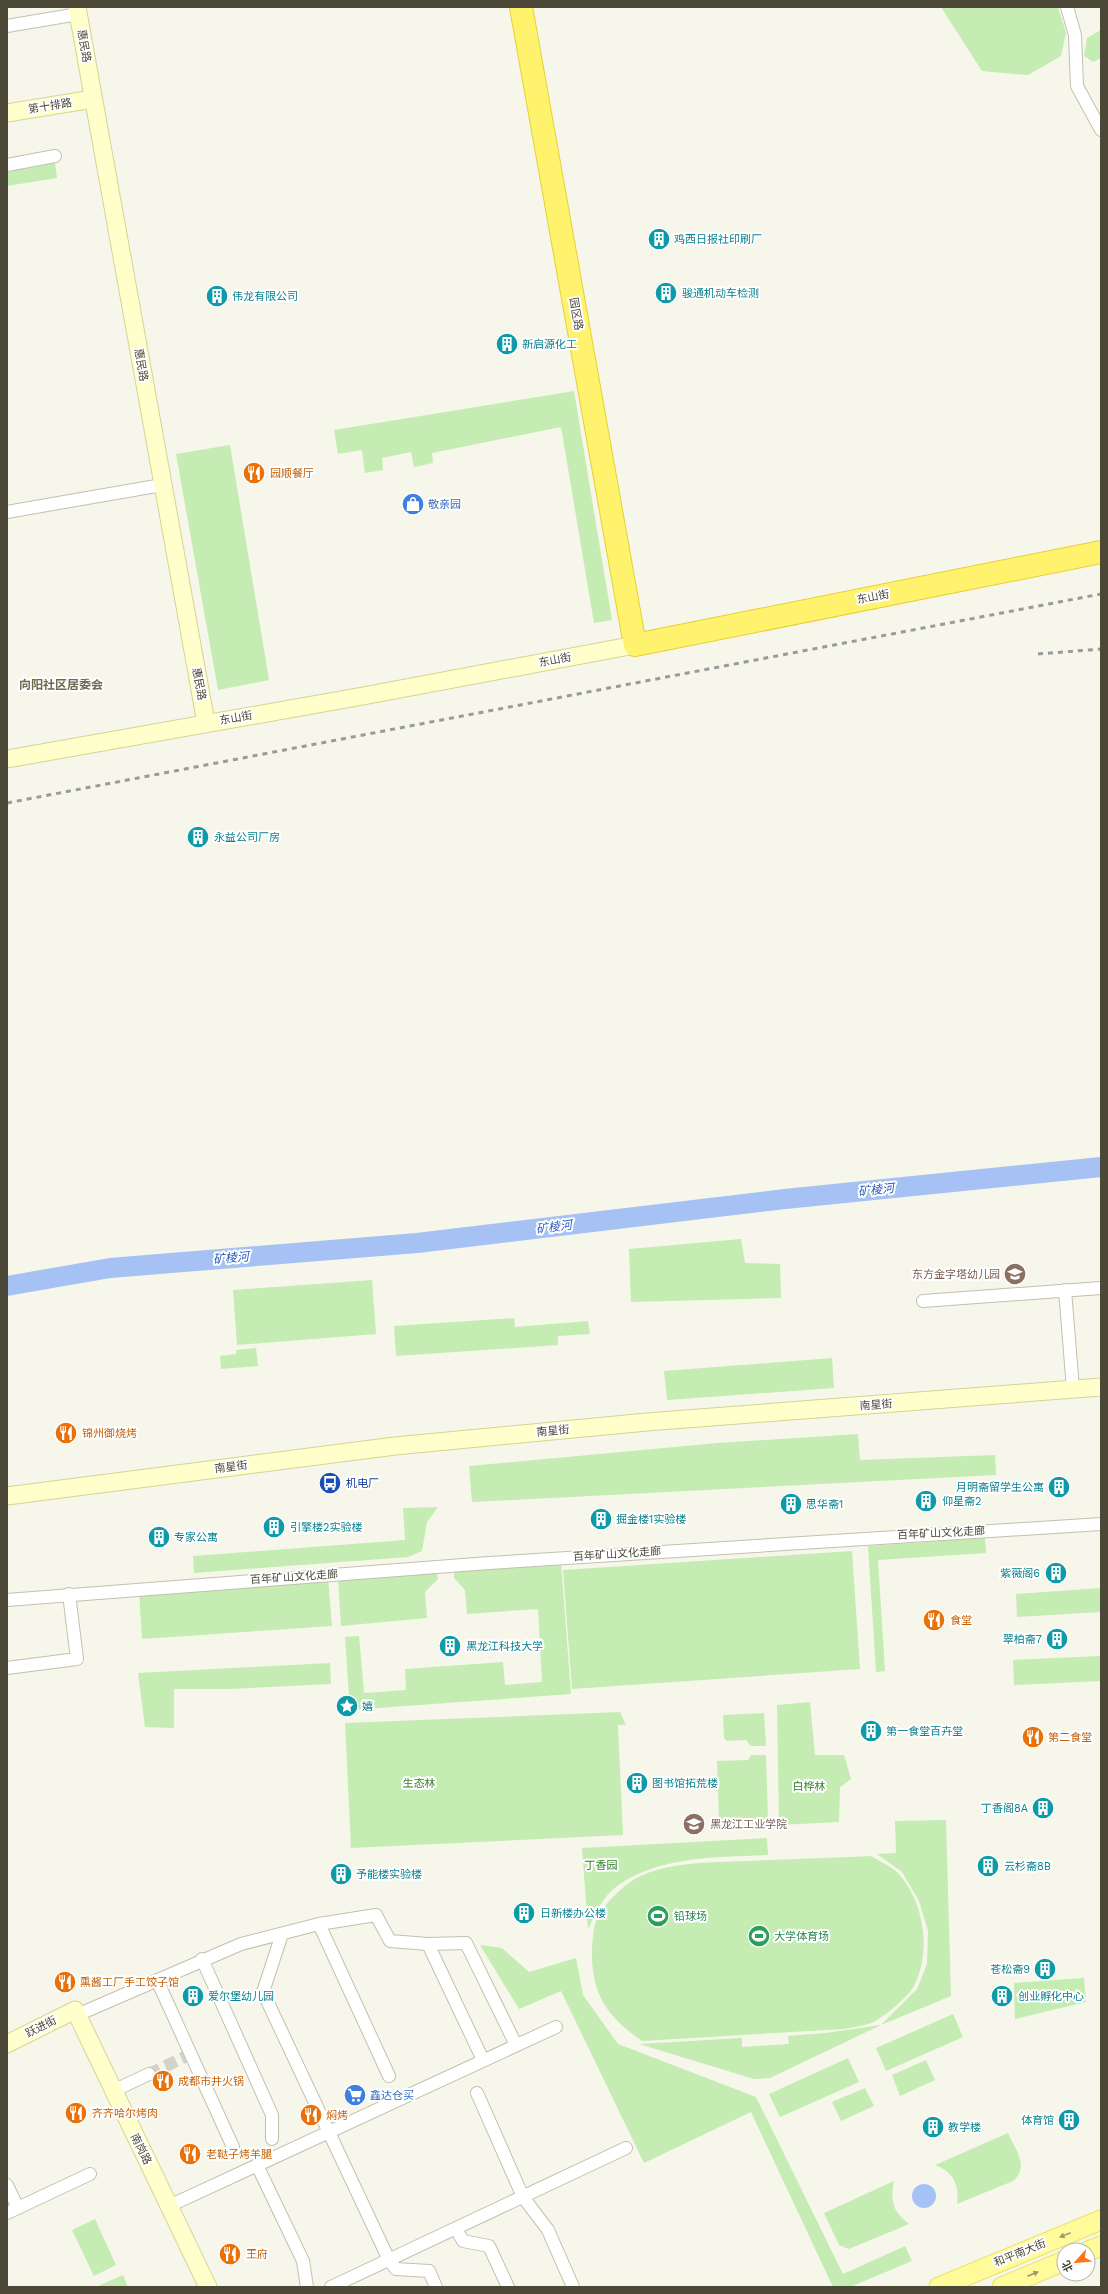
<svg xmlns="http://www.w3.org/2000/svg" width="1108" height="2294" font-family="'Work Sans','Noto Sans SC',sans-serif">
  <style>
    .green { fill: #c4ecb3 }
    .water { fill: #a6c1f4 }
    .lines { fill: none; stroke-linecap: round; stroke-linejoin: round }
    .river { stroke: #a6c1f4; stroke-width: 20 }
    .street-tunnel { stroke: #d4d3c7; stroke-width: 12; stroke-dasharray: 12 6; stroke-linecap: butt }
    .street-casing { stroke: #c3c0ad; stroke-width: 14 }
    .secondary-casing { stroke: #d5d496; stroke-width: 19 }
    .primary-casing { stroke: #eae365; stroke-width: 21 }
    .highway-casing { stroke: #e6d036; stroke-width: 24 }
    .street { stroke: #fff; stroke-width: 12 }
    .secondary { stroke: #ffc; stroke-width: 17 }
    .primary { stroke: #fffb9b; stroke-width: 19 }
    .highway { stroke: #fff26d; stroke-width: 22 }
    .rail { stroke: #9a9a9a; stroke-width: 3; stroke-dasharray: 5 5; stroke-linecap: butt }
    .oneway { fill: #9c9965 }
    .labels { text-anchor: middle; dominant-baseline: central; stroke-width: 4; stroke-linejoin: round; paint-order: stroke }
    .street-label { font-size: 11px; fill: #4b4838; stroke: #fff }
    .culture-label { font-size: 11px; fill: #0d838f; stroke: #fff; text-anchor: start }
    .food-label { font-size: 11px; fill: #c56008; stroke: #fff; text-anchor: start }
    .shop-label { font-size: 11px; fill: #366cbe; stroke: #fff; text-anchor: start }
    .education-label { font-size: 11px; fill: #785e54; stroke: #fff; text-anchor: end }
    .transit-label { font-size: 11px; fill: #164399; stroke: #fff; text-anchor: start }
    .park-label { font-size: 11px; fill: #338127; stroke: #fff }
    .leisure-label { font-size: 11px; fill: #27864d; stroke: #fff; text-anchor: start }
    .neighbourhood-label { font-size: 12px; font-weight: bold; fill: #6f6a4f; stroke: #fff }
    .water-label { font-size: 12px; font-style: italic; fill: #2a5bbe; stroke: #fff }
  </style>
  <rect width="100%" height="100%" fill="#f6f6eb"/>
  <!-- green -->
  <g class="green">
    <path d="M 941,7 L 1058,7 L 1066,33 L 1061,56 L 1028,75 L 982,71 Z"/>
    <path d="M 1101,30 L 1101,58 L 1093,62 L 1084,56 L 1087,38 Z"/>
    <path d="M 55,163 L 57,178 L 7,186 L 7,170 Z"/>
    <path d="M 574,391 L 612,620 L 594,623 L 561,427 L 432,453 L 433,463 L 414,467 L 411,452 L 382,458 L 383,470 L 365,473 L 362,450 L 338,454 L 334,430 Z"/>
    <path d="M 230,445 L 269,680 L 218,690 L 176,454 Z"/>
    <path d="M 741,1239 L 745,1263 L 780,1264 L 781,1298 L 631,1302 L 629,1249 Z"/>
    <path d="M 372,1280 L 376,1334 L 237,1345 L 233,1290 Z"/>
    <path d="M 514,1318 L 515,1327 L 588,1321 L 590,1334 L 558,1336 L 558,1345 L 396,1356 L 394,1326 Z"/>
    <path d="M 256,1348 L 258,1366 L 221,1369 L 220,1356 L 236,1354 L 236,1350 Z"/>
    <path d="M 832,1358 L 834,1388 L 667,1400 L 664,1371 Z"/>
    <path d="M 858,1434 L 860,1460 L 995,1455 L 996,1475 L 472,1502 L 469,1466 L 717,1443 Z"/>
    <path d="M 438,1507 L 427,1522 L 422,1551 L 408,1557 L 194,1573 L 193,1556 L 405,1540 L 403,1508 Z"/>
    <path d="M 985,1538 L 986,1553 L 878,1560 L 885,1671 L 876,1672 L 868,1546 Z"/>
    <path d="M 852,1551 L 860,1669 L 572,1689 L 563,1570 Z"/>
    <path d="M 561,1563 L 571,1694 L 350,1710 L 345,1637 L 359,1636 L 364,1693 L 406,1690 L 405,1669 L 503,1662 L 505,1685 L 542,1682 L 538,1609 L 467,1614 L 465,1590 L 454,1578 L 454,1571 Z"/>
    <path d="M 436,1571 L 438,1579 L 425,1592 L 427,1618 L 341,1626 L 338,1578 Z"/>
    <path d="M 328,1578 L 332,1626 L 142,1639 L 139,1591 Z"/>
    <path d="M 1101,1588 L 1101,1612 L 1017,1617 L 1016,1594 Z"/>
    <path d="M 1101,1656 L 1101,1681 L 1014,1685 L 1013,1660 Z"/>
    <path d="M 330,1663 L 331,1684 L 231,1689 L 174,1689 L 174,1728 L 145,1727 L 138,1673 Z"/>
    <path d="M 810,1702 L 815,1755 L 844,1755 L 851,1779 L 840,1787 L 839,1822 L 779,1825 L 777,1705 Z"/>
    <path d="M 620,1712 L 626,1725 L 618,1725 L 623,1835 L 351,1848 L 345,1723 Z"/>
    <path d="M 764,1713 L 766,1746 L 751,1746 L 746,1740 L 727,1741 L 724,1738 L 723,1715 Z"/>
    <path d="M 751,1755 L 766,1755 L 768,1821 L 719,1822 L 717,1761 L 748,1760 Z"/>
    <path d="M 946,1820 L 951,1996 L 881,2025 L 770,2078 L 754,2079 L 639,2044 L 742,2038 L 742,2047 L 789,2044 L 788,2036 L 825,2033 L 881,2025 L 917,1989 L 927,1964 L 928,1931 L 919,1901 L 902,1872 L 877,1854 L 896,1853 L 895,1821 Z"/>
    <path d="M 767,1838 L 768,1855 C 719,1857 658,1856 617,1886 C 602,1897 595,1914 588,1929 L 582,1848 Z"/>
    <path d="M 871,1856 C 879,1861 890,1866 897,1872 C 924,1900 932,1951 914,1986 C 909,1996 882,2019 871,2023 C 862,2026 853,2027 844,2029 L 642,2041 C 609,2018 592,1996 592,1954 C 592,1945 593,1930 596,1921 C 602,1905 627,1881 643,1875 C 675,1861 713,1863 747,1861 C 788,1859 830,1858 871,1856 Z"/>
    <path d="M 480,1945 L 502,1948 L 529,1972 L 576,1958 L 583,1995 L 618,2044 L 756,2097 L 843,2274 L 905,2246 L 912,2261 L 850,2287 L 833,2287 L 751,2112 L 644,2163 L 561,1991 L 519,2009 Z"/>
    <path d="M 1084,1978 L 1086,2002 L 1015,2019 L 1014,1983 Z"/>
    <path d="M 953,2014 L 963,2037 L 886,2071 L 876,2048 Z"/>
    <path d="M 848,2058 L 859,2082 L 780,2117 L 769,2094 Z"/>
    <path d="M 926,2060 L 935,2080 L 900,2096 L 892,2075 Z"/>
    <path d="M 865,2088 L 874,2106 L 841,2121 L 832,2102 Z"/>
    <path d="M 1008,2133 C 1015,2149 1030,2167 1013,2181 L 957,2204 C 960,2186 953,2171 935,2165 Z"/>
    <path d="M 894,2181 C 890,2202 893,2211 909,2224 L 849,2249 L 839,2245 L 824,2213 Z"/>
    <path d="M 95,2219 L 116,2265 L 94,2276 L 72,2230 Z"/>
    <path d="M 123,2275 L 128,2287 L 99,2287 L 98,2286 Z"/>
  </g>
  <!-- water -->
  <circle class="water" cx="924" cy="2196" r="12"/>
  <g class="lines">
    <!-- river -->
    <path class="river" d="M 7,1286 L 110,1268 L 417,1243 L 785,1199 L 1101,1167"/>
    <!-- street-tunnel -->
    <path class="street-tunnel" d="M 149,2074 L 191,2054"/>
    <!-- street casing -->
    <g class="street-casing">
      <g id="street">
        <path d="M 1067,7 L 1075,35 L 1077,86 L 1101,130"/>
        <path d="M 7,26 L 78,14"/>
        <path d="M 7,165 L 55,156"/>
        <path d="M 7,512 L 162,485"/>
        <path d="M 1065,1290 L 1073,1389"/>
        <path d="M 923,1301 L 1101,1288"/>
        <path d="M 7,1600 L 489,1563 L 1101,1524"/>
        <path d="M 7,1668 L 77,1659 L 69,1594"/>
        <path d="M 319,1924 L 389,2076"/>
        <path d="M 282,1934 L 263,1992 L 389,2260 L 396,2269 L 429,2271 L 436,2287"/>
        <path d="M 428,1944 L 466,1943 L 516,2045"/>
        <path d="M 202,1959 L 272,2115 L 272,2139"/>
        <path d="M 157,1980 L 233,2147"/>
        <path d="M 77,2015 L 241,1944 L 319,1924 L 376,1915 L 390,1941 L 428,1944 L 483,2060"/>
        <path d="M 113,2091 L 149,2074"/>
        <path d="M 477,2093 L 523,2197 L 548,2230 L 573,2287"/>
        <path d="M 257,2165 L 303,2261 L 307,2287"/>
        <path d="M 7,2185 L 18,2208"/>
        <path d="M 169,2206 L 556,2027"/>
        <path d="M 7,2213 L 90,2174"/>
        <path d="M 456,2229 L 463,2241 L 489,2246 L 508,2287"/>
        <path d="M 331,2287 L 626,2148"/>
      </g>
    </g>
    <!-- secondary casing -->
    <g class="secondary-casing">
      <g id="secondary">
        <path d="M 77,7 L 206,723"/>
        <path d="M 7,113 L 93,99"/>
        <path d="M 7,759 L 363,696 L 635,645"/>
        <path d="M 7,1496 L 395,1446 L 647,1422 L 1101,1387"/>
        <path d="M 7,2044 L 75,2010 L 208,2287"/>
      </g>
    </g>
    <!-- primary casing -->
    <g class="primary-casing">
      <g id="primary">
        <path d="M 1088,2251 L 1101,2246"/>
        <path d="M 939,2287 L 1101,2220"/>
        <path d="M 1002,2287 L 1064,2261"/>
      </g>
    </g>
    <!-- highway casing -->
    <g class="highway-casing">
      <path id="highway" d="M 521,7 L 635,645 L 1101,552"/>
    </g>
    <!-- street -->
    <use href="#street" class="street"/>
    <!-- secondary -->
    <use href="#secondary" class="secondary"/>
    <!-- primary -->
    <use href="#primary" class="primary"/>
    <!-- highway -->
    <use href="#highway" class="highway"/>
    <!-- rail -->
    <g class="rail">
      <path d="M 1038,654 L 1101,649"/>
      <path d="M 7,803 L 1101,594"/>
    </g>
  </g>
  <!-- one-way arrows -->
  <defs><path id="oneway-solid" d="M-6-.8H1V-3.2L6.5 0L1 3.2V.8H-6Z"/></defs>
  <g class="oneway">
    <use href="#oneway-solid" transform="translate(1065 2235) rotate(158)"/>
    <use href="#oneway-solid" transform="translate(1033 2274) rotate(-23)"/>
  </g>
  <!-- icons -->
  <defs>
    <g id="building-disc" transform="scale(1.15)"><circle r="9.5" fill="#0f9aa8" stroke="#fff"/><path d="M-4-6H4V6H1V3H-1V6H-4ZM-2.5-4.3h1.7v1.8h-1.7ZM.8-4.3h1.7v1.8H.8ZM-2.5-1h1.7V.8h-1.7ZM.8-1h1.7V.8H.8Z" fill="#fff"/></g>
    <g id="restaurant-disc" transform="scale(1.15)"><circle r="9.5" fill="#e8710a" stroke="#fff"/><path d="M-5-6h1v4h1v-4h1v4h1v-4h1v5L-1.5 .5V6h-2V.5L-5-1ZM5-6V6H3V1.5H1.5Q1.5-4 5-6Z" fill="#fff"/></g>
    <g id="shop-disc" transform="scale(1.15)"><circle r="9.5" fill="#3f7fe0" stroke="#fff"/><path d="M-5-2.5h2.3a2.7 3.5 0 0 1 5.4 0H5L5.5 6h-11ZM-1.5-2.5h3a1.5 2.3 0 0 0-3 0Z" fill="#fff"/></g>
    <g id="school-disc" transform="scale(1.15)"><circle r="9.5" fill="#8d6e63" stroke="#fff"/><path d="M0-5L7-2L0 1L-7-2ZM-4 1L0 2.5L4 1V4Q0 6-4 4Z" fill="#fff"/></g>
    <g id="bus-disc" transform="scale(1.15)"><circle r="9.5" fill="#1a4fb4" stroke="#fff"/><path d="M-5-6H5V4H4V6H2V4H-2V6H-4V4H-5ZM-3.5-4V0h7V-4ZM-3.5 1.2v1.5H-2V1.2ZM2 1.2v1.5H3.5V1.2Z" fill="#fff"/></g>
    <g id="sight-disc" transform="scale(1.15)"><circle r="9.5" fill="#0f9aa8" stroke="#fff"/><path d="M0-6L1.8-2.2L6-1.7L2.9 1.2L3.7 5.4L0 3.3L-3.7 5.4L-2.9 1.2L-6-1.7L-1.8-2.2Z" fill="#fff"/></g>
    <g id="university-disc" transform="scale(1.15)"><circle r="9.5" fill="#8d6e63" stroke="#fff"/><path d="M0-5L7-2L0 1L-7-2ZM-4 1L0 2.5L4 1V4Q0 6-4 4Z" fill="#fff"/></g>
    <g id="stadium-disc" transform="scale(1.15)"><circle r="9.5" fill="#2e9e5b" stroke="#fff"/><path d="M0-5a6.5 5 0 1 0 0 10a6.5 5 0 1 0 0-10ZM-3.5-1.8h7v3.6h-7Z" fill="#fff"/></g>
    <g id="supermarket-disc" transform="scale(1.15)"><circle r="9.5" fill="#3f7fe0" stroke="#fff"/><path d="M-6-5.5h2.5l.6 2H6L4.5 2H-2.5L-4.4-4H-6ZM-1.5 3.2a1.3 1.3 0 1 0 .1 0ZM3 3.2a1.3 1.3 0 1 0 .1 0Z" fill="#fff"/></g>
  </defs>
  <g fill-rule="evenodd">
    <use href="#building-disc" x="659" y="239"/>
    <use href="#building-disc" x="666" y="293"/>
    <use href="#building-disc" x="217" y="296"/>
    <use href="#building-disc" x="507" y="344"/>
    <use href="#restaurant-disc" x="254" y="473"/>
    <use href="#shop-disc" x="413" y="504"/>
    <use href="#building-disc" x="198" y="837"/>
    <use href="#school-disc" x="1015" y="1274"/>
    <use href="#restaurant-disc" x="66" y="1433"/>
    <use href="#bus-disc" x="330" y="1483"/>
    <use href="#building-disc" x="1059" y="1487"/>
    <use href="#building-disc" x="926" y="1501"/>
    <use href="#building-disc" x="791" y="1504"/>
    <use href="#building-disc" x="601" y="1519"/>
    <use href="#building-disc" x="274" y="1527"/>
    <use href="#building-disc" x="159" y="1537"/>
    <use href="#building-disc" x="1056" y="1573"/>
    <use href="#restaurant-disc" x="934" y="1620"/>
    <use href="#building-disc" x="1057" y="1639"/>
    <use href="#building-disc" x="450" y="1646"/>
    <use href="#sight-disc" x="347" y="1706"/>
    <use href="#building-disc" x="871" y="1731"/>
    <use href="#restaurant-disc" x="1033" y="1737"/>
    <use href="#building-disc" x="637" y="1783"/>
    <use href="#building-disc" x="1043" y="1808"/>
    <use href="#university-disc" x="694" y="1824"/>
    <use href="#building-disc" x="988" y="1866"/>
    <use href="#building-disc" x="341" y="1874"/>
    <use href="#building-disc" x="524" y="1913"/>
    <use href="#stadium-disc" x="658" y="1916"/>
    <use href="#stadium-disc" x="759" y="1936"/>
    <use href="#building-disc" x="1045" y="1969"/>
    <use href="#restaurant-disc" x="65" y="1982"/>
    <use href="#building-disc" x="193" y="1996"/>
    <use href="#building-disc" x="1002" y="1996"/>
    <use href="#restaurant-disc" x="163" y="2081"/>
    <use href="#supermarket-disc" x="355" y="2095"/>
    <use href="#restaurant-disc" x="76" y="2113"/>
    <use href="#restaurant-disc" x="311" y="2115"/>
    <use href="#building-disc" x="1069" y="2120"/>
    <use href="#building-disc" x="933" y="2127"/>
    <use href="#restaurant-disc" x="190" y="2154"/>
    <use href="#restaurant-disc" x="230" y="2254"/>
  </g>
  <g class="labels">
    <!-- street labels -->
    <g class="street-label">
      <text transform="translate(84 46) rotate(80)">惠民路</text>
      <text transform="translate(50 106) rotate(-9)">第十排路</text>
      <text transform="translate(576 314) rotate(80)">园区路</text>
      <text transform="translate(141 365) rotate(80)">惠民路</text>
      <text transform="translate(873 597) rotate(-11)">东山街</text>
      <text transform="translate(555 660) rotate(-11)">东山街</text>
      <text transform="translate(199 684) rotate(79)">惠民路</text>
      <text transform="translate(236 718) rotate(-10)">东山街</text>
      <text transform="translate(876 1405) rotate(-4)">南星街</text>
      <text transform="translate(553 1431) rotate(-5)">南星街</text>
      <text transform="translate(231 1467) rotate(-7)">南星街</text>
      <text transform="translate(941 1533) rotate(-3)">百年矿山文化走廊</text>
      <text transform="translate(617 1554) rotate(-4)">百年矿山文化走廊</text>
      <text transform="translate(294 1577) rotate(-4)">百年矿山文化走廊</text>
      <text transform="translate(41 2027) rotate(-27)">跃进街</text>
      <text transform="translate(141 2149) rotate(64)">南岗路</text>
      <text transform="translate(1020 2253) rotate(-22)">和平南大街</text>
    </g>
    <!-- culture labels -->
    <g class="culture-label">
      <text x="674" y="239">鸡西日报社印刷厂</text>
      <text x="682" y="293">骏通机动车检测</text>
      <text x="232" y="296">伟龙有限公司</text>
      <text x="522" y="344">新启源化工</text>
      <text x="214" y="837">永益公司厂房</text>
      <text x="1044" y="1487" text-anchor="end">月明斋留学生公寓</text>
      <text x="942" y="1501">仰星斋2</text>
      <text x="806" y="1504">思华斋1</text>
      <text x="616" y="1519">掘金楼1实验楼</text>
      <text x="290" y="1527">引擎楼2实验楼</text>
      <text x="174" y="1537">专家公寓</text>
      <text x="1040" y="1573" text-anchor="end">紫薇阁6</text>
      <text x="1042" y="1639" text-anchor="end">翠柏斋7</text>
      <text x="466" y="1646">黑龙江科技大学</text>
      <text x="362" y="1706">嬉</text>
      <text x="886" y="1731">第一食堂百卉堂</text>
      <text x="652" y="1783">图书馆拓荒楼</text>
      <text x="1028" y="1808" text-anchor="end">丁香阁8A</text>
      <text x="1004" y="1866">云杉斋8B</text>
      <text x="356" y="1874">予能楼实验楼</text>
      <text x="540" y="1913">日新楼办公楼</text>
      <text x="1030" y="1969" text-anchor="end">苍松斋9</text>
      <text x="208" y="1996">爱尔堡幼儿园</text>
      <text x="1018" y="1996">创业孵化中心</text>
      <text x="1054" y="2120" text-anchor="end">体育馆</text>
      <text x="948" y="2127">教学楼</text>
    </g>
    <!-- food labels -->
    <g class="food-label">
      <text x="270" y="473">园顺餐厅</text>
      <text x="82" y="1433">锦州御烧烤</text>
      <text x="950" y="1620">食堂</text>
      <text x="1048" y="1737">第二食堂</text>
      <text x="80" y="1982">熏酱工厂手工饺子馆</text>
      <text x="178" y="2081">成都市井火锅</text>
      <text x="92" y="2113">齐齐哈尔烤肉</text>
      <text x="326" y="2115">焖烤</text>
      <text x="206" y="2154">老鞑子烤羊腿</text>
      <text x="246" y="2254">王府</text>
    </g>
    <!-- shop labels -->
    <g class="shop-label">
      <text x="428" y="504">敬亲园</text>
      <text x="370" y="2095">鑫达仓买</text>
    </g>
    <!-- education labels -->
    <g class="education-label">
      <text x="1000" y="1274">东方金字塔幼儿园</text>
      <text x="710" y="1824" text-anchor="start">黑龙江工业学院</text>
    </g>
    <!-- transit labels -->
    <g class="transit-label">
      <text x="346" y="1483">机电厂</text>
    </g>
    <!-- park labels -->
    <g class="park-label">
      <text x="419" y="1783">生态林</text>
      <text x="809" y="1786">白桦林</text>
      <text x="601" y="1865">丁香园</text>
    </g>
    <!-- leisure labels -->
    <g class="leisure-label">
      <text x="674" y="1916">铅球场</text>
      <text x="774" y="1936">大学体育场</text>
    </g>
    <!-- neighbourhood labels -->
    <g class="neighbourhood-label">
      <text x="61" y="685">向阳社区居委会</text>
    </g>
    <!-- water labels -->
    <g class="water-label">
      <text transform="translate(876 1190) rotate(-6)">矿棱河</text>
      <text transform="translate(554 1227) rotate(-7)">矿棱河</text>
      <text transform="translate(231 1258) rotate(-5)">矿棱河</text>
    </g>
  </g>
  <!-- border -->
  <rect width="1108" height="2294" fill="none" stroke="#4b4838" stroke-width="16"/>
  <!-- north arrow -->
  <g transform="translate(1076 2262) rotate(243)"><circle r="19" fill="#ffffff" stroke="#b7b6af"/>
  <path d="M0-3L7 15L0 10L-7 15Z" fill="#ff7419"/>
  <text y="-6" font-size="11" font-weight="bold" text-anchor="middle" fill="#4b4838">北</text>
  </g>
</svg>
